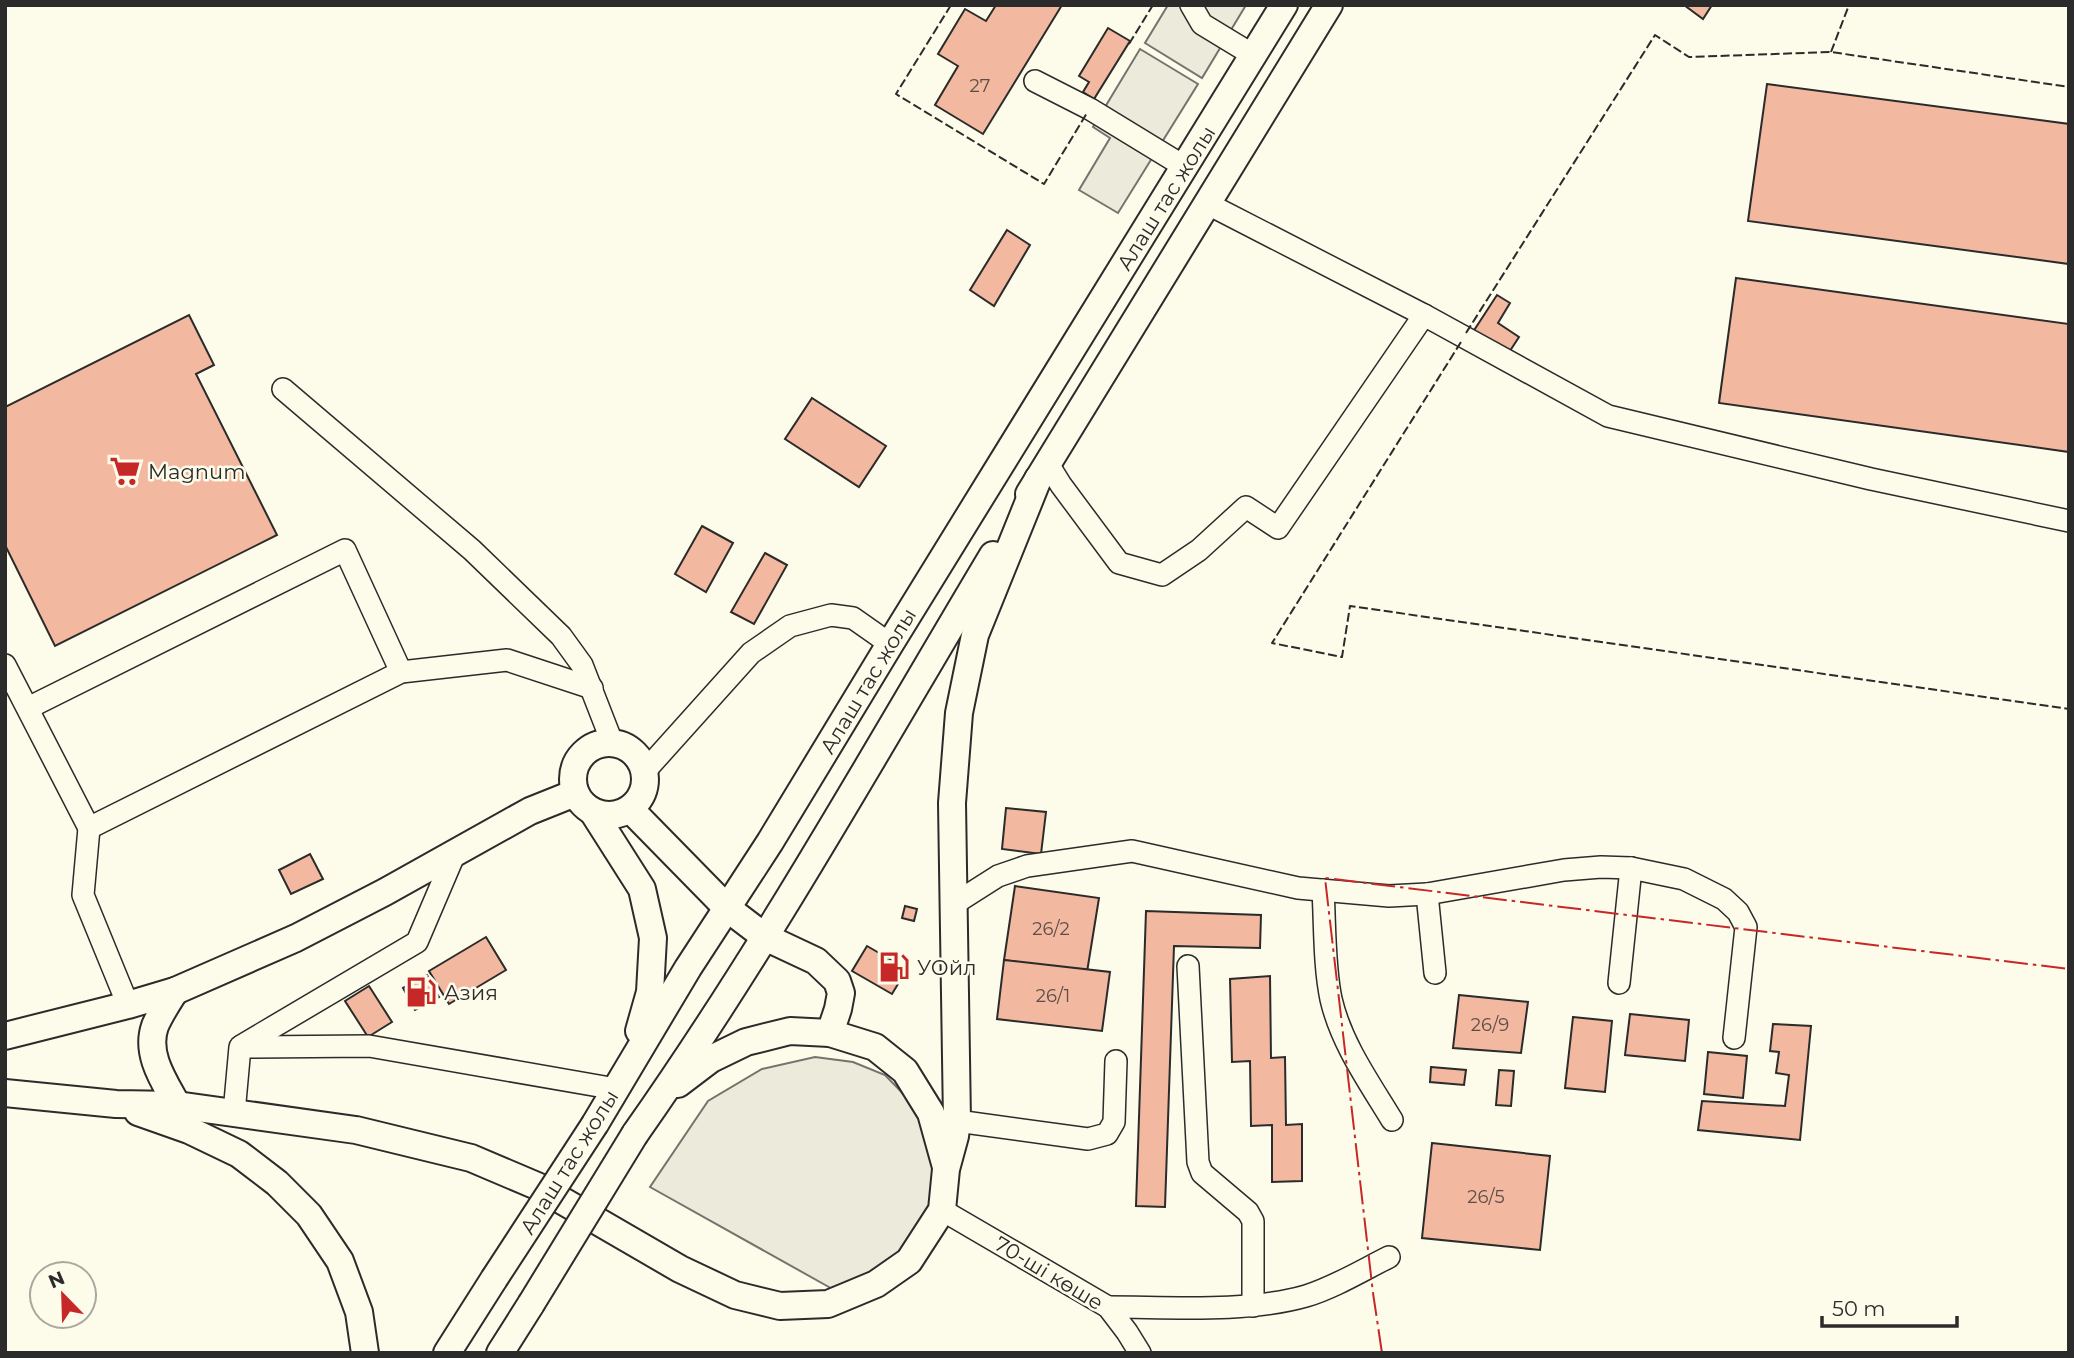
<svg xmlns="http://www.w3.org/2000/svg" width="2074" height="1358" font-family="Montserrat,sans-serif">
  <style>
    .parking { fill: #eceadb; stroke: #74746e; stroke-width: 2 }
    .building { fill: #f2b8a0; stroke: #2b2b2b; stroke-width: 2 }
    .lines { fill: none; stroke-linecap: round; stroke-linejoin: round }
    .minor-casing { stroke: #2b2b2b; stroke-width: 24 }
    .major-casing { stroke: #2b2b2b; stroke-width: 30 }
    .minor { stroke: #fdfbea; stroke-width: 21 }
    .major { stroke: #fdfbea; stroke-width: 26 }
    .major-bridge-casing { stroke: #2b2b2b; stroke-width: 30; stroke-linecap: butt }
    .major-bridge { stroke: #fdfbea; stroke-width: 26 }
    .fence { stroke: #2b2b2b; stroke-width: 2; stroke-dasharray: 9 3.5; stroke-linecap: butt }
    .power { stroke: #c62828; stroke-width: 2; stroke-dasharray: 24 5 3.5 5; stroke-linecap: butt }
    .labels { text-anchor: middle; dominant-baseline: central; stroke-width: 5; stroke-linejoin: round; paint-order: stroke }
    .number-label { font-size: 18px; fill: #5d4e48 }
    .street-label { font-size: 21px; fill: #2b2b2b; stroke: #fdfbea }
    .poi-label { font-size: 21px; fill: #2b2b2b; stroke: #fdfbea; text-anchor: start }
  </style>
  <rect width="100%" height="100%" fill="#fdfbea"/>
  <!-- parking -->
  <g class="parking">
    <path d="M 1168,5 L 1246,5 L 1202,78 L 1145,43 Z"/>
    <path d="M 1140,49 L 1198,84 L 1118,213 L 1079,190 L 1110,138 L 1093,127 Z"/>
    <path d="M 815,1057 L 853,1062 L 885,1075 L 918,1109 L 940,1164 L 932,1229 L 903,1262 L 836,1291 L 650,1187 L 708,1101 L 762,1069 Z"/>
  </g>
  <!-- building -->
  <g class="building">
    <path d="M 996,5 L 1062,5 L 983,134 L 935,105 L 958,66 L 938,54 L 965,9 L 986,21 Z"/>
    <path d="M 1684,5 L 1712,5 L 1703,19 Z"/>
    <path d="M 1108,28 L 1130,41 L 1094,99 L 1083,92 L 1089,82 L 1079,76 Z"/>
    <path d="M 1767,84 L 2069,124 L 2069,264 L 1748,221 Z"/>
    <path d="M 1007,230 L 1030,245 L 994,306 L 970,290 Z"/>
    <path d="M 1736,278 L 2069,324 L 2069,452 L 1719,403 Z"/>
    <path d="M 1497,295 L 1510,303 L 1498,323 L 1519,337 L 1506,357 L 1471,335 Z"/>
    <path d="M 189,315 L 214,365 L 196,374 L 277,535 L 55,646 L 5,545 L 5,407 Z"/>
    <path d="M 812,398 L 886,446 L 859,487 L 785,439 Z"/>
    <path d="M 702,526 L 733,543 L 706,592 L 675,574 Z"/>
    <path d="M 765,553 L 787,565 L 754,624 L 731,612 Z"/>
    <path d="M 1006,808 L 1046,812 L 1041,854 L 1002,849 Z"/>
    <path d="M 310,854 L 323,879 L 291,894 L 279,870 Z"/>
    <path d="M 1015,886 L 1099,898 L 1087,972 L 1004,960 Z"/>
    <path d="M 905,906 L 917,909 L 914,921 L 902,918 Z"/>
    <path d="M 1146,911 L 1261,915 L 1260,948 L 1174,946 L 1165,1207 L 1136,1206 Z"/>
    <path d="M 486,937 L 506,970 L 449,1004 L 429,971 Z"/>
    <path d="M 867,946 L 907,969 L 892,994 L 852,971 Z"/>
    <path d="M 1004,960 L 1110,972 L 1102,1031 L 997,1019 Z"/>
    <path d="M 427,975 L 439,997 L 415,1010 L 403,988 Z"/>
    <path d="M 1270,976 L 1271,1058 L 1285,1057 L 1286,1125 L 1302,1124 L 1302,1181 L 1272,1182 L 1272,1125 L 1251,1126 L 1250,1061 L 1232,1062 L 1230,979 Z"/>
    <path d="M 369,986 L 392,1022 L 368,1037 L 345,1001 Z"/>
    <path d="M 1459,995 L 1528,1002 L 1521,1053 L 1453,1048 Z"/>
    <path d="M 1630,1014 L 1689,1020 L 1685,1061 L 1625,1055 Z"/>
    <path d="M 1573,1017 L 1612,1021 L 1605,1092 L 1565,1088 Z"/>
    <path d="M 1773,1024 L 1811,1026 L 1800,1140 L 1698,1130 L 1702,1101 L 1785,1106 L 1789,1075 L 1776,1073 L 1779,1052 L 1770,1051 Z"/>
    <path d="M 1708,1052 L 1747,1056 L 1743,1098 L 1704,1094 Z"/>
    <path d="M 1431,1067 L 1466,1070 L 1464,1085 L 1430,1082 Z"/>
    <path d="M 1499,1070 L 1514,1071 L 1511,1106 L 1496,1105 Z"/>
    <path d="M 1432,1143 L 1550,1156 L 1540,1250 L 1422,1238 Z"/>
  </g>
  <g class="lines">
    <!-- minor casing -->
    <g class="minor-casing">
      <g id="minor">
        <path d="M 1191,5 L 1202,24 L 1253,55"/>
        <path d="M 1035,81 L 1090,109 L 1185,167"/>
        <path d="M 1424,315 L 1608,416 L 1871,479 L 2069,521"/>
        <path d="M 283,389 L 472,550 L 561,636 L 582,665 L 612,742"/>
        <path d="M 1048,464 L 1061,485 L 1119,563 L 1162,575 L 1199,550 L 1246,507 L 1278,528 L 1424,315 L 1208,204"/>
        <path d="M 5,665 L 89,828 L 401,672 L 507,660 L 592,688"/>
        <path d="M 28,708 L 345,550 L 401,672"/>
        <path d="M 645,771 L 751,653 L 790,626 L 831,615 L 853,618 L 890,644"/>
        <path d="M 89,828 L 83,895 L 128,1005"/>
        <path d="M 1323,890 C 1325,924 1324,966 1331,999 C 1341,1043 1369,1082 1392,1120"/>
        <path d="M 1427,894 L 1435,973"/>
        <path d="M 954,904 L 998,876 L 1027,866 L 1132,851 L 1298,888 L 1389,896 L 1427,894 L 1564,870 L 1601,867 L 1631,868 L 1684,879 L 1724,899 L 1738,912 L 1746,927 L 1734,1038"/>
        <path d="M 1188,966 L 1198,1162 L 1202,1173 L 1248,1212 L 1253,1221 L 1253,1306"/>
        <path d="M 1619,983 L 1631,868"/>
        <path d="M 241,1046 L 417,942 L 455,853"/>
        <path d="M 234,1113 L 240,1047 L 369,1046 L 616,1089"/>
        <path d="M 957,1121 L 1088,1139 L 1107,1134 L 1114,1122 L 1116,1061"/>
        <path d="M 942,1210 L 1108,1307 L 1127,1332 L 1140,1353"/>
        <path d="M 1108,1307 C 1170,1307 1247,1313 1306,1296 C 1335,1287 1361,1271 1389,1257"/>
      </g>
    </g>
    <!-- major casing -->
    <g class="major-casing">
      <g id="major">
        <path d="M 1029,494 L 1329,5"/>
        <circle cx="609" cy="779" r="36"/>
        <path d="M 630,809 L 727,908 L 765,937 L 816,961 L 837,981 L 841,993 L 838,1009 L 830,1033"/>
        <path d="M 593,812 L 642,889 L 653,938 L 650,992 L 639,1031"/>
        <path d="M 175,991 C 168,1002 160,1014 155,1026 C 145,1054 164,1081 177,1105"/>
        <path d="M 5,1036 L 128,1005 L 175,991 L 296,938 L 385,892 L 530,811 L 575,793"/>
        <path d="M 678,1084 L 711,1059 L 746,1042 L 790,1031 L 830,1033 L 875,1047 L 905,1071 L 931,1113 L 946,1167"/>
        <path d="M 5,1093 L 116,1104 L 177,1105 L 356,1130 L 471,1158 L 537,1186 L 680,1269 L 735,1295 L 780,1306 L 828,1304 L 876,1284 L 909,1261 L 942,1210 L 946,1169 L 955,1136 L 957,1121 L 952,803 L 959,713 L 975,635 L 1038,479"/>
        <path d="M 138,1112 L 189,1130 L 239,1154 L 277,1183 L 309,1215 L 340,1261 L 359,1312 L 365,1353"/>
        <path d="M 595,1124 L 688,968 L 770,842 L 890,644 L 1284,5"/>
        <path d="M 635,1134 C 766,948 877,749 993,555"/>
        <path d="M 447,1353 L 494,1279"/>
        <path d="M 500,1353 L 531,1304"/>
      </g>
    </g>
    <!-- minor -->
    <use href="#minor" class="minor"/>
    <!-- major -->
    <use href="#major" class="major"/>
    <!-- major-bridge casing -->
    <g class="major-bridge-casing">
      <g id="major-bridge">
        <path d="M 494,1279 L 595,1124"/>
        <path d="M 531,1304 L 635,1134"/>
      </g>
    </g>
    <!-- major-bridge -->
    <use href="#major-bridge" class="major-bridge"/>
    <!-- fence -->
    <g class="fence">
      <path d="M 951,5 L 896,94 L 1044,184 L 1087,113"/>
      <path d="M 1129,44 L 1153,5"/>
      <path d="M 1831,52 L 1849,5"/>
      <path d="M 1466,333 L 1655,35 L 1689,57 L 1831,52 L 2069,87"/>
      <path d="M 1461,342 L 1272,643 L 1342,657 L 1350,606 L 2069,709"/>
    </g>
    <!-- power -->
    <path class="power" d="M 1382,1353 L 1373,1293 L 1325,878 L 2069,969"/>
  </g>
  <!-- icons -->
  <defs>
    <g id="supermarket-bare" transform="scale(2.415)"><path d="M-6-5.5h2.5l.6 2H6L4.5 2H-2.5L-4.4-4H-6ZM-1.5 3.2a1.3 1.3 0 1 0 .1 0ZM3 3.2a1.3 1.3 0 1 0 .1 0Z" fill="#c62828" stroke="#fdfbea" stroke-width="2.5" paint-order="stroke"/></g>
    <g id="fuel-bare" transform="scale(2.415)"><path d="M-5.5-6h7V0h2V4h1.3V-2.5L3-4.5l.8-.8L6-3V5H2.5V1h-1V6h-7ZM-4.2-4.7v3.2H.2V-4.7Z" fill="#c62828" stroke="#fdfbea" stroke-width="2.5" paint-order="stroke"/></g>
  </defs>
  <g fill-rule="evenodd">
    <use href="#supermarket-bare" x="125" y="471"/>
    <use href="#fuel-bare" x="894" y="967"/>
    <use href="#fuel-bare" x="421" y="992"/>
  </g>
  <g class="labels">
    <!-- number labels -->
    <g class="number-label">
      <text x="980" y="86">27</text>
      <text x="1051" y="929">26/2</text>
      <text x="1053" y="996">26/1</text>
      <text x="1490" y="1025">26/9</text>
      <text x="1486" y="1197">26/5</text>
    </g>
    <!-- street labels -->
    <g class="street-label">
      <text transform="translate(1166 198) rotate(-58)">Алаш тас жолы</text>
      <text transform="translate(868 681) rotate(-59)">Алаш тас жолы</text>
      <text transform="translate(569 1162) rotate(-58)">Алаш тас жолы</text>
      <text transform="translate(1049 1273) rotate(31)">70-ші көше</text>
    </g>
    <!-- poi labels -->
    <g class="poi-label">
      <text x="148" y="471">Magnum</text>
      <text x="917" y="967">УОйл</text>
      <text x="444" y="992">Азия</text>
    </g>
  </g>
  <!-- border -->
  <rect width="2074" height="1358" fill="none" stroke="#2b2b2b" stroke-width="14"/>
  <!-- north arrow -->
  <g transform="translate(63 1295) rotate(337)"><circle r="33" fill="#fdfbea" stroke="#a9a89e" stroke-width="2"/>
  <path d="M0-5L12 26L0 18L-12 26Z" fill="#c62828"/>
  <text y="-10" font-size="19" font-weight="bold" text-anchor="middle" fill="#2b2b2b">N</text>
  </g>
  <!-- scale -->
  <path d="M1822 1316v10h135v-10" fill="none" stroke="#2b2b2b" stroke-width="3.5"/>
  <text x="1832" y="1316" font-size="21" fill="#2b2b2b" stroke="#fdfbea" stroke-width="5" paint-order="stroke">50 m</text>
</svg>
